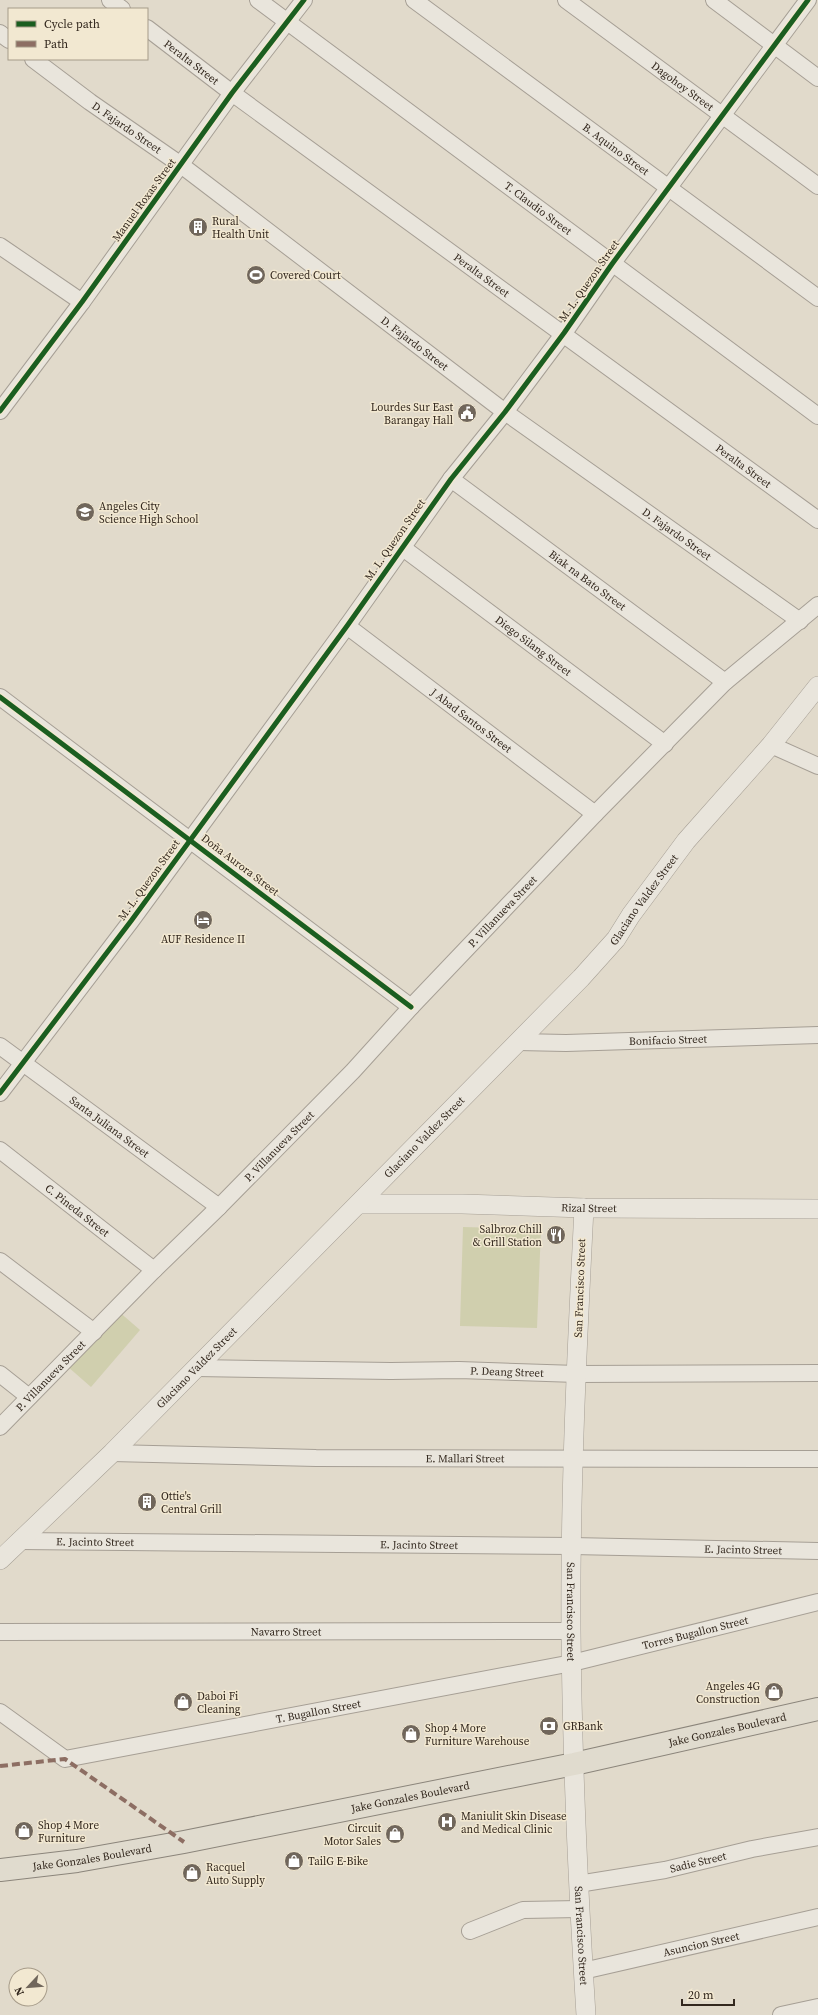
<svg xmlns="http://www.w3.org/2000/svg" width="818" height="2015" font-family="'Source Serif 4',serif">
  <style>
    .green { fill: #d0cfae }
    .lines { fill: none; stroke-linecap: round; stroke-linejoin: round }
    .minor-casing { stroke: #a69f95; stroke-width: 18 }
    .tertiary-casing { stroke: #a69f95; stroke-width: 20 }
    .primary-casing { stroke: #8b857b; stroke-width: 24 }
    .minor { stroke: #e9e5dc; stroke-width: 16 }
    .tertiary { stroke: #e9e5dc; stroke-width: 19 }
    .primary { stroke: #e0dbce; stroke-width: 22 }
    .quiet { stroke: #8d6e63; stroke-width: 4; stroke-dasharray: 8 4; stroke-linecap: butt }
    .cycleway-casing { stroke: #f2e8d1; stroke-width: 8 }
    .cycleway { stroke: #1b5e20; stroke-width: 5 }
    .labels { text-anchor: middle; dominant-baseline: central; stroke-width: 3; stroke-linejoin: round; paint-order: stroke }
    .street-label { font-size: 11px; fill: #33281e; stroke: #f2e8d1 }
    .poi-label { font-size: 11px; fill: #33281e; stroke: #f2e8d1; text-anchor: start }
  </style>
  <rect width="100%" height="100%" fill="#e1dacb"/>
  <!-- green -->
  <g class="green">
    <path d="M 463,1227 L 541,1229 L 537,1328 L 460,1326 Z"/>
    <path d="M 117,1310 L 140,1330 L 91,1387 L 67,1366 Z"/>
  </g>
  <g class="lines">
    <!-- minor casing -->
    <g class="minor-casing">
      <g id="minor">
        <path d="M 110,0 L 122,9"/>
        <path id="s1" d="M 258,0 L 818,416"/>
        <path id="s2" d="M 414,0 L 818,298"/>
        <path id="s3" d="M 566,0 L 818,186"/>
        <path d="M 714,0 L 818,78"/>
        <path id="s4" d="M 147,28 L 232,93 L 818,520"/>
        <path d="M 0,33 L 9,40"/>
        <path id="s5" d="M 33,59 L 90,102 L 181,165 L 505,412 L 800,621"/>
        <path d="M 0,246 L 82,302"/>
        <path d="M 0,411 L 82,302 L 232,93 L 304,0"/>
        <path id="s6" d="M 451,479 L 725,682"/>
        <path id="s7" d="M 403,548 L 665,744"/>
        <path id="s8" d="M 347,626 L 595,814"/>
        <path d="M 0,697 L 411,1007"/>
        <path d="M 771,745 L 818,766"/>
        <path id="s9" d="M 518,1042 L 566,1043 L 818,1035"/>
        <path id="s10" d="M 0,1046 L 219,1207"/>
        <path d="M 0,1093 L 131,921 L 347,626 L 451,479 L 505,412 L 564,333 L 612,264 L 808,0"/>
        <path id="s11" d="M 0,1150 L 154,1270"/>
        <path d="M 0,1261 L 94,1332"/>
        <path id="s12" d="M 196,1368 L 391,1371 L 459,1370 L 577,1374 L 818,1373"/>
        <path d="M 0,1374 L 29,1397"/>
        <path id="s13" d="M 0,1427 L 154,1270 L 219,1207 L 353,1071 L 411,1007 L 595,814 L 725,682 L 818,605"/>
        <path id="s14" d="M 112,1453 L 316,1458 L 818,1459"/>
        <path id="s15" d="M 19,1541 L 572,1546 L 818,1551"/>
        <path id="s16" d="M 0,1632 L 571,1631"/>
        <path id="s17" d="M 0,1712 L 65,1759 L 572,1663 L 818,1602"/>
        <path id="s18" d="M 578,1884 L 665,1870 L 752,1849 L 818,1837"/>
        <path d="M 470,1931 L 523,1910 L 579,1909"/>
        <path id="s19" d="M 583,1971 L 818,1917"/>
        <path d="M 781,2015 L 818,2007"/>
      </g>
    </g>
    <!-- tertiary casing -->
    <g class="tertiary-casing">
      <g id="tertiary">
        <path id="s20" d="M 360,1204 L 462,1204 L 584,1208 L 818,1209"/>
        <path id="s21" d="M 584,1208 C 577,1348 570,1489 571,1630 C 572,1758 578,1887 586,2015"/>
        <path id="s22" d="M 0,1560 L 112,1453 L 581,978 L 616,939 L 631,915 L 686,841 L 771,745 L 818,686"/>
      </g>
    </g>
    <!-- primary casing -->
    <g class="primary-casing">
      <g id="primary">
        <path id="s23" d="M 0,1870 L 77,1861 L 184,1842 L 574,1764 L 818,1709"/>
      </g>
    </g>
    <!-- minor -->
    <use href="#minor" class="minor"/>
    <!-- tertiary -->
    <use href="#tertiary" class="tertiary"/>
    <!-- primary -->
    <use href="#primary" class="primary"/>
    <!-- quiet -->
    <path class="quiet" d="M 0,1766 L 65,1759 L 184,1842"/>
    <!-- cycleway casing -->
    <g class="cycleway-casing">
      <g id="cycleway">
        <path d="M 0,411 L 82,302 L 232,93 L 304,0"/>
        <path d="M 0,697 L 411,1007"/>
        <path d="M 0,1093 L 131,921 L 347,626 L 451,479 L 505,412 L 564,333 L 612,264 L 808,0"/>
      </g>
    </g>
    <!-- cycleway -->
    <use href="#cycleway" class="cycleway"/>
  </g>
  <!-- icons -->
  <defs>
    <g id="building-disc" transform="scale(1)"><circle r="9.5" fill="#70665b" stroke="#f2e8d1"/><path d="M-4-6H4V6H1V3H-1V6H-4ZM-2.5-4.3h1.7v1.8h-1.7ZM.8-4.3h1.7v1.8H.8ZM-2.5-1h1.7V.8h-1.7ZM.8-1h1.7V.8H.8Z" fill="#fff"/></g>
    <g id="stadium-disc" transform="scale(1)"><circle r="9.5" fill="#70665b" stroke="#f2e8d1"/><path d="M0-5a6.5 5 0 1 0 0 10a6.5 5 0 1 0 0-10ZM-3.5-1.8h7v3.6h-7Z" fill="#fff"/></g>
    <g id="civic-disc" transform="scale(1)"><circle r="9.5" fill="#70665b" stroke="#f2e8d1"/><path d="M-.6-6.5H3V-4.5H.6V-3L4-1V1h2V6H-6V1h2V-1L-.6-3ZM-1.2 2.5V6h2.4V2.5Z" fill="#fff"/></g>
    <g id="school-disc" transform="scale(1)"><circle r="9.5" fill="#70665b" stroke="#f2e8d1"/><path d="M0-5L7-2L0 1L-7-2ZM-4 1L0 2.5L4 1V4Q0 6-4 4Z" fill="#fff"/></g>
    <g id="hotel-disc" transform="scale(1)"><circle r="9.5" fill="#70665b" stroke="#f2e8d1"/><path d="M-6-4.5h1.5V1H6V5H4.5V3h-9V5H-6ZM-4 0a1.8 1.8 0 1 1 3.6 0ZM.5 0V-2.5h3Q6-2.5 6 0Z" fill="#fff"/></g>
    <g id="restaurant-disc" transform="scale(1)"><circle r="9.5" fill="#70665b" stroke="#f2e8d1"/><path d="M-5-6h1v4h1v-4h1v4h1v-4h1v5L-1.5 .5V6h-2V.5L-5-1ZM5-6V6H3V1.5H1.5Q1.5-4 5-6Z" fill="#fff"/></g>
    <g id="shop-disc" transform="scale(1)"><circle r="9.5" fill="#70665b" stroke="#f2e8d1"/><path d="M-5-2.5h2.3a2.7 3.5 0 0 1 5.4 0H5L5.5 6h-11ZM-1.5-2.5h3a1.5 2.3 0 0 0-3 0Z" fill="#fff"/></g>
    <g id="bank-disc" transform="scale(1)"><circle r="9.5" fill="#70665b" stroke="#f2e8d1"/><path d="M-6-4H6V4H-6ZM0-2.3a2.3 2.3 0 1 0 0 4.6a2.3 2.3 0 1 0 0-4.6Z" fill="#fff"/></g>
    <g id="hospital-disc" transform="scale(1)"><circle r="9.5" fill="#70665b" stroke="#f2e8d1"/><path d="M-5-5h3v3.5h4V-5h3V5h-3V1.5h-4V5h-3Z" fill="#fff"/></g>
  </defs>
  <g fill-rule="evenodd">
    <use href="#building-disc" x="198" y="227"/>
    <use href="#stadium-disc" x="256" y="275"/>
    <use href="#civic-disc" x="467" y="413"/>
    <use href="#school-disc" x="85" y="512"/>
    <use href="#hotel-disc" x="203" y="920"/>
    <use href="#restaurant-disc" x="556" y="1235"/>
    <use href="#building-disc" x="147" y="1502"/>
    <use href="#shop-disc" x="774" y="1692"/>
    <use href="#shop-disc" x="183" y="1702"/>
    <use href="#bank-disc" x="549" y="1726"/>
    <use href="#shop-disc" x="411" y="1734"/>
    <use href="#hospital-disc" x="447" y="1822"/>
    <use href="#shop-disc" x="24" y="1831"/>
    <use href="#shop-disc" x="395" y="1834"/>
    <use href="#shop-disc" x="294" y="1861"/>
    <use href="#shop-disc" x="192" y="1873"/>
  </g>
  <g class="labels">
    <!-- street labels -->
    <g class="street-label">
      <text stroke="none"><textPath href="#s4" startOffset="56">Peralta Street</textPath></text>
      <text stroke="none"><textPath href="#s3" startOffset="145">Dagohoy Street</textPath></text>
      <text stroke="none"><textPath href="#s5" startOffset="116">D. Fajardo Street</textPath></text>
      <text stroke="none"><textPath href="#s2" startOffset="251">B. Aquino Street</textPath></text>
      <text transform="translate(144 200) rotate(-54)">Manuel Roxas Street</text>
      <text stroke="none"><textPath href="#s1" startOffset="349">T. Claudio Street</textPath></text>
      <text stroke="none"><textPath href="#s4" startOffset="416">Peralta Street</textPath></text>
      <text transform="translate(589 281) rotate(-55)">M. L. Quezon Street</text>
      <text stroke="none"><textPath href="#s5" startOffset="476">D. Fajardo Street</textPath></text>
      <text stroke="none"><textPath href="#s4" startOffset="740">Peralta Street</textPath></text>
      <text stroke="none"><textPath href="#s5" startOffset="800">D. Fajardo Street</textPath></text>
      <text transform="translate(395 540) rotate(-55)">M. L. Quezon Street</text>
      <text stroke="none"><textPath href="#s6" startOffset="170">Biak na Bato Street</textPath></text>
      <text stroke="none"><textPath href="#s7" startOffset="163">Diego Silang Street</textPath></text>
      <text stroke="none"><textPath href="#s8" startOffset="156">J Abad Santos Street</textPath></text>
      <text transform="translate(240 865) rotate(37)">Doña Aurora Street</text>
      <text transform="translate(149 880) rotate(-54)">M. L. Quezon Street</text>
      <text stroke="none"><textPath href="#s22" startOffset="923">Glaciano Valdez Street</textPath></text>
      <text stroke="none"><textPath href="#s13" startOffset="720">P. Villanueva Street</textPath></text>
      <text stroke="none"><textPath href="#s9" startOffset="150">Bonifacio Street</textPath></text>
      <text stroke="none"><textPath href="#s10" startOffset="136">Santa Juliana Street</textPath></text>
      <text stroke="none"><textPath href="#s22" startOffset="599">Glaciano Valdez Street</textPath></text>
      <text stroke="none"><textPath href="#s13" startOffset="396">P. Villanueva Street</textPath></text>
      <text stroke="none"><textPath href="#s20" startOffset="229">Rizal Street</textPath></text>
      <text stroke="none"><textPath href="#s11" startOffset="98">C. Pineda Street</textPath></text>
      <text transform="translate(580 1288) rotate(-88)">San Francisco Street</text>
      <text stroke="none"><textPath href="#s22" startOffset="275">Glaciano Valdez Street</textPath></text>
      <text stroke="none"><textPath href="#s12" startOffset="311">P. Deang Street</textPath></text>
      <text stroke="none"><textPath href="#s13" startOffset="72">P. Villanueva Street</textPath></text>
      <text stroke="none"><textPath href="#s14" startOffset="353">E. Mallari Street</textPath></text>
      <text stroke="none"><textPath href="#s15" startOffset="76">E. Jacinto Street</textPath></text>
      <text stroke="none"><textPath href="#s15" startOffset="400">E. Jacinto Street</textPath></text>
      <text stroke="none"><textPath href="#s15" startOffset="724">E. Jacinto Street</textPath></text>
      <text stroke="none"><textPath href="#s21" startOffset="404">San Francisco Street</textPath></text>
      <text stroke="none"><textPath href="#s16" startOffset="286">Navarro Street</textPath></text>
      <text stroke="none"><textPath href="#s17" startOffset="723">Torres Bugallon Street</textPath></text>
      <text stroke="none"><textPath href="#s17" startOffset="338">T. Bugallon Street</textPath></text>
      <text stroke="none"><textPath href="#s23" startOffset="741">Jake Gonzales Boulevard</textPath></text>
      <text stroke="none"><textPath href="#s23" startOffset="417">Jake Gonzales Boulevard</textPath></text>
      <text stroke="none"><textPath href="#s23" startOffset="93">Jake Gonzales Boulevard</textPath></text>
      <text stroke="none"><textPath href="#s18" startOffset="122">Sadie Street</textPath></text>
      <text stroke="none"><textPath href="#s21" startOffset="728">San Francisco Street</textPath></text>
      <text stroke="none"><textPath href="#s19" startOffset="121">Asuncion Street</textPath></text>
    </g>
    <!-- poi labels -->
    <g class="poi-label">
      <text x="212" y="221">Rural<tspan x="212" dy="13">Health Unit</tspan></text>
      <text x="270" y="275">Covered Court</text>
      <text x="453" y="407" text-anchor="end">Lourdes Sur East<tspan x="453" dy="13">Barangay Hall</tspan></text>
      <text x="99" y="506">Angeles City<tspan x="99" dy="13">Science High School</tspan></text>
      <text x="203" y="939" text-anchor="middle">AUF Residence II</text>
      <text x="542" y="1229" text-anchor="end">Salbroz Chill<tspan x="542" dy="13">&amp; Grill Station</tspan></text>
      <text x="161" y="1496">Ottie's<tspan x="161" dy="13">Central Grill</tspan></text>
      <text x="760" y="1686" text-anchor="end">Angeles 4G<tspan x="760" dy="13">Construction</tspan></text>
      <text x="197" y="1696">Daboi Fi<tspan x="197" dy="13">Cleaning</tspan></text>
      <text x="563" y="1726">GRBank</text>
      <text x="425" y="1728">Shop 4 More<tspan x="425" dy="13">Furniture Warehouse</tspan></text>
      <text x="461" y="1816">Maniulit Skin Disease<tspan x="461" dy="13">and Medical Clinic</tspan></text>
      <text x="38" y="1825">Shop 4 More<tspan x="38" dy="13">Furniture</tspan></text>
      <text x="381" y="1828" text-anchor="end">Circuit<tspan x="381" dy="13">Motor Sales</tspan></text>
      <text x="308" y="1861">TailG E-Bike</text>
      <text x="206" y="1867">Racquel<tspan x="206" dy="13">Auto Supply</tspan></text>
    </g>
  </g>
  <!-- legend -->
  <rect x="8" y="8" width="140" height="52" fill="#f2e8d1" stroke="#a69b89"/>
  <rect x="16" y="21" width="20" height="6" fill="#1b5e20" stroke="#a69b89"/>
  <text x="44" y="28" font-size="12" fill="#33281e">Cycle path</text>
  <rect x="16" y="41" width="20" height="6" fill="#8d6e63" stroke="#a69b89"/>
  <text x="44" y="48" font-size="12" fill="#33281e">Path</text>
  <!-- north arrow -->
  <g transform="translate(28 1987) rotate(244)"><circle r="19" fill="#f2e8d1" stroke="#a69b89"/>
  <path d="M0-3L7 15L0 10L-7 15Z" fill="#70665b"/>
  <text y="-6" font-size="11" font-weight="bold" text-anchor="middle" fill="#33281e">N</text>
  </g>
  <!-- scale -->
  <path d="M682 1999v6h52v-6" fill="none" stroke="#33281e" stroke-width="2"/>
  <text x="688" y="1999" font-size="12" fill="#33281e" stroke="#f2e8d1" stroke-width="3" paint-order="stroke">20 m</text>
</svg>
